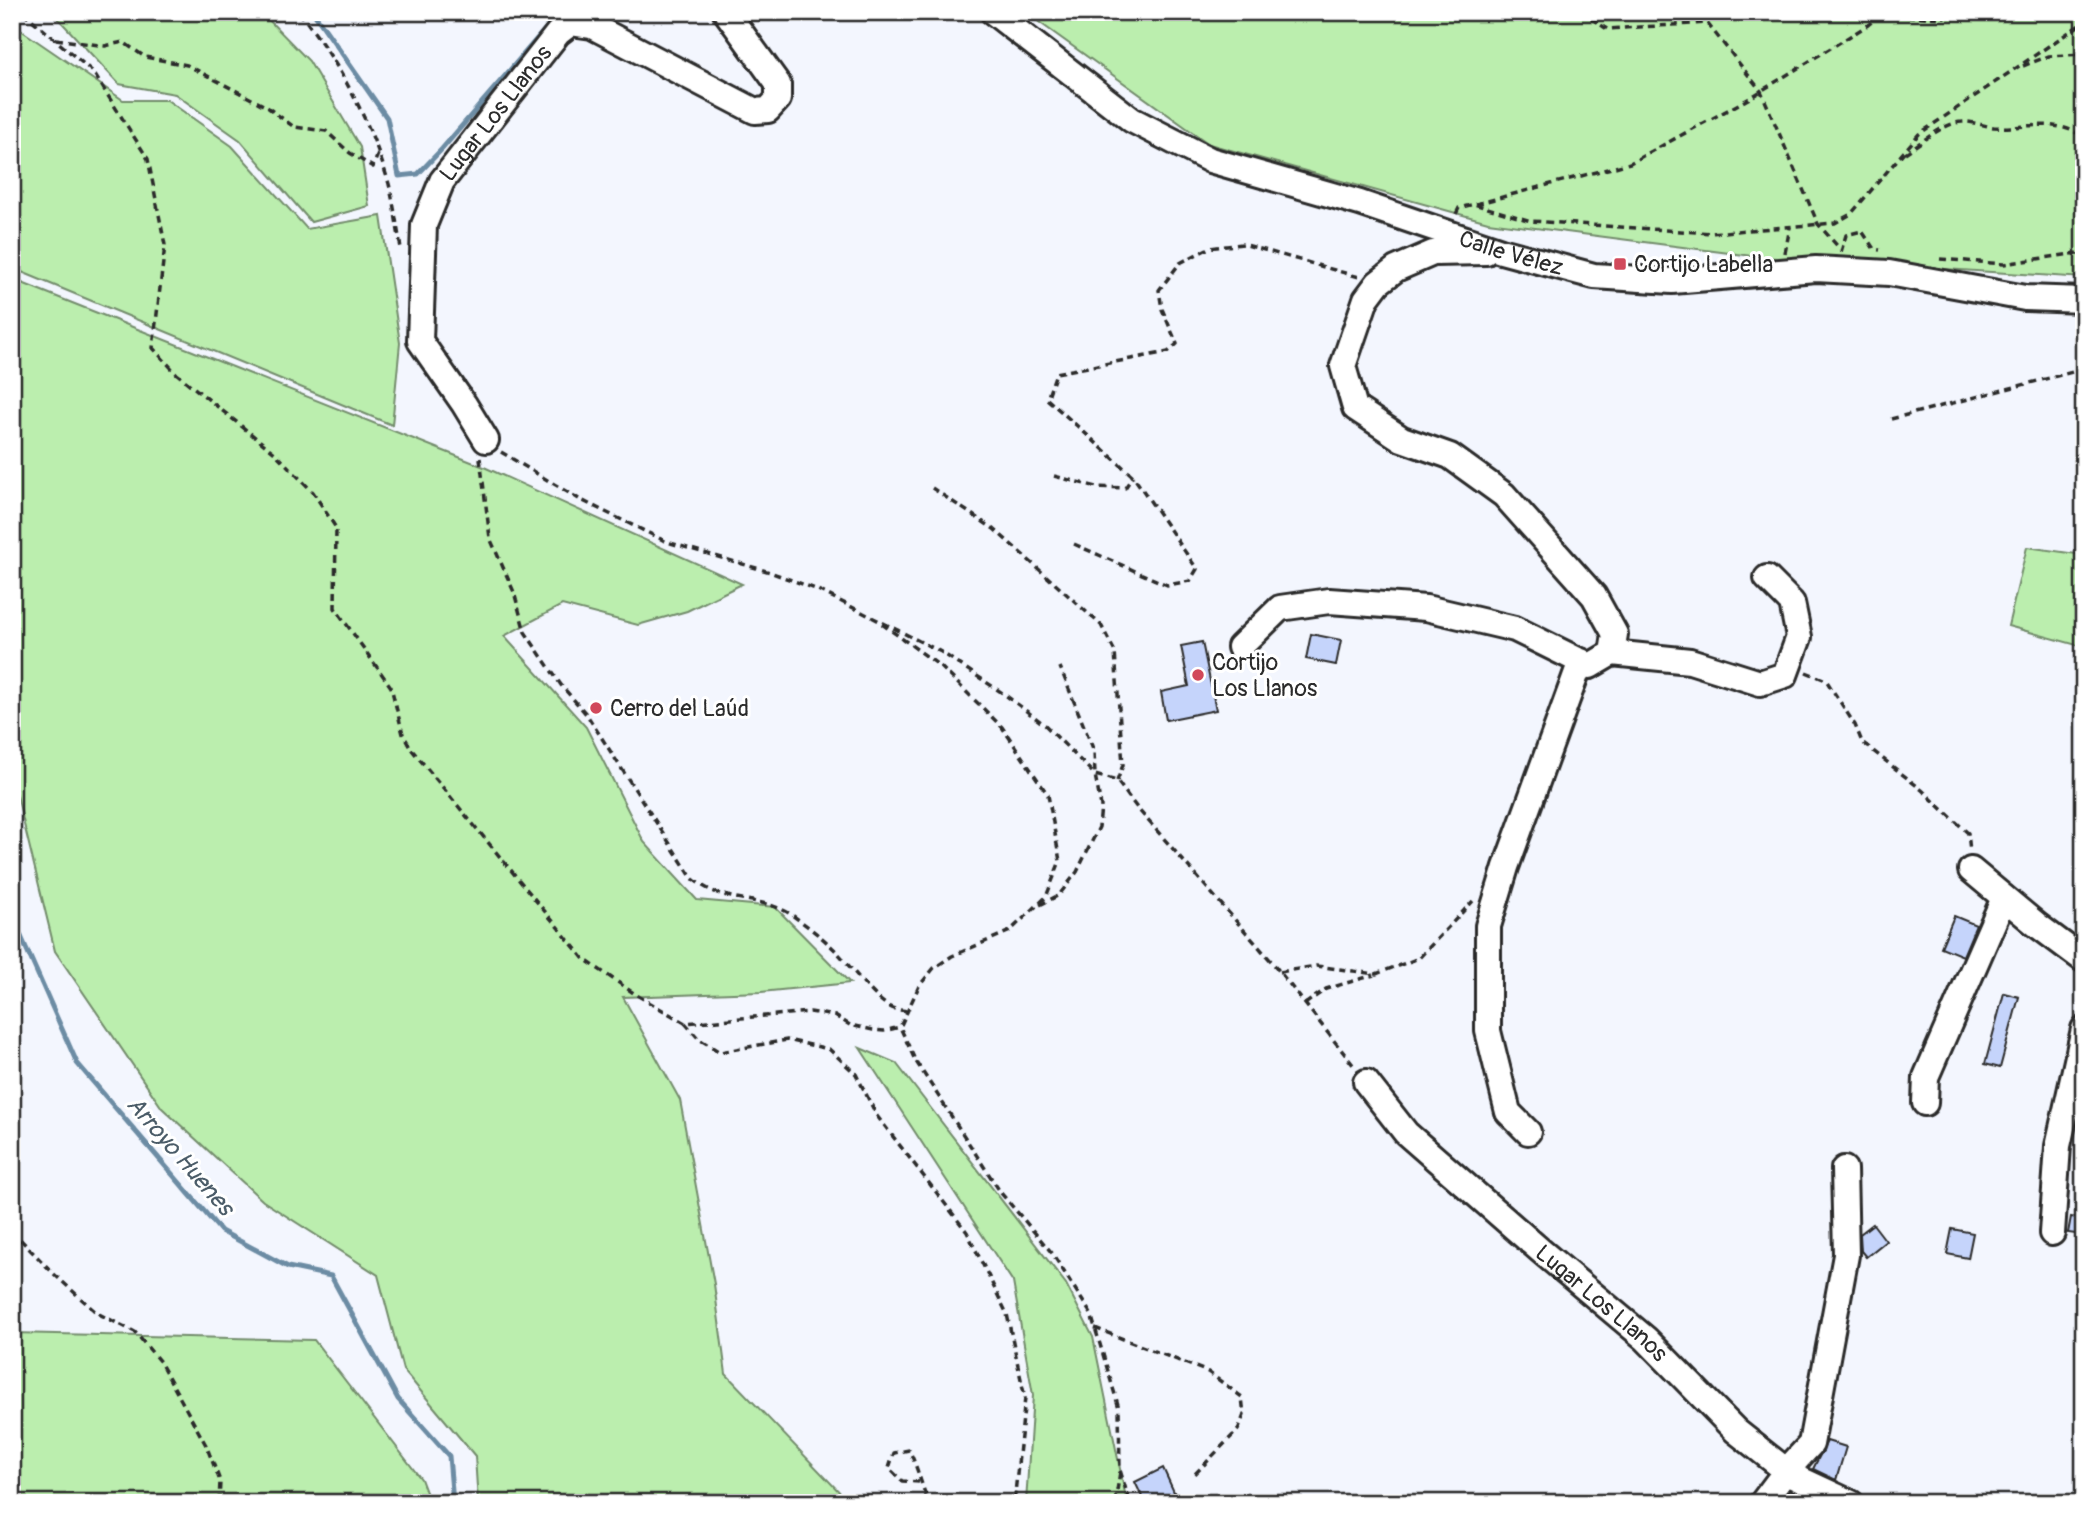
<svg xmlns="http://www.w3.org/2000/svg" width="2096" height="1515" font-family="Pangolin,sans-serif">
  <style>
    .green { fill: #bbeeae; stroke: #738c6c; stroke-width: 2 }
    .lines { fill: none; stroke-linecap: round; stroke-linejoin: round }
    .stream { stroke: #6c8ca4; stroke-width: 5 }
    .building { fill: #c5d4fb; stroke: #2b2b2b; stroke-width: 2 }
    .minor-casing { stroke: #2b2b2b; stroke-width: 30 }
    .path { stroke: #2b2b2b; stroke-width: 3.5; stroke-dasharray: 7 5; stroke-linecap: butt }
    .minor { stroke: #fff; stroke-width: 24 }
    .poi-dot { fill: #d1495b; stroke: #fff; stroke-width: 2.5 }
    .labels { text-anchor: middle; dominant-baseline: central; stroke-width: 6; stroke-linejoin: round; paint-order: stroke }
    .street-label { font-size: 23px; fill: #2b2b2b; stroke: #fff }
    .poi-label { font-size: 23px; fill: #2b2b2b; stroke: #fff; text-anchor: start }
    .water-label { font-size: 24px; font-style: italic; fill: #4b5c68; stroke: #fff }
  </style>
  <rect width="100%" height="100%" fill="#f3f6fe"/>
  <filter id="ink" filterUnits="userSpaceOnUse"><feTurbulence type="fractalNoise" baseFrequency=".0143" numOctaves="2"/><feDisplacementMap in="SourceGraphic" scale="14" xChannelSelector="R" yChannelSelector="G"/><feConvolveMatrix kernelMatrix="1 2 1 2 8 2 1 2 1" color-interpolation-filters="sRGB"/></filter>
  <g filter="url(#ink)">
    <!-- green -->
    <g class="green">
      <path d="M 52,12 L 261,12 L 309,61 L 360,147 L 369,206 L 311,222 L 240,140 L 175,94 L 119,84 Z"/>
      <path d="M 1025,12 L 2084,12 L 2084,278 L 1760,257 L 1488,222 L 1209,144 Z"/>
      <path d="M 12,24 L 123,100 L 167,100 L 232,146 L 307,229 L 381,216 L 400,343 L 392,425 L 12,268 Z"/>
      <path d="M 12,279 L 484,467 L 742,584 L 687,611 L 638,625 L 562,605 L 504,636 L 586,727 L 644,842 L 697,900 L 775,907 L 850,983 L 761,992 L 623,997 L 680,1100 L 714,1284 L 726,1374 L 850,1503 L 478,1503 L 475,1456 L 403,1370 L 378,1275 L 263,1201 L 162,1108 L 55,951 L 12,775 Z"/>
      <path d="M 2027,547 L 2084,555 L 2084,647 L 2008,626 Z"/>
      <path d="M 860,1048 L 896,1063 L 1066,1284 L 1093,1337 L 1127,1503 L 1026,1503 L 1033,1395 L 1013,1282 Z"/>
      <path d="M 12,1333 L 314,1340 L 421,1479 L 430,1503 L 12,1503 Z"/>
    </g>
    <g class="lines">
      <!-- stream -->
      <g class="stream">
        <path d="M 313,12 L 387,118 L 399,176 L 418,174 L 442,149 L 560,12"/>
        <path d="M 12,916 L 77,1063 L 221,1231 L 288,1267 L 331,1276 L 398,1399 L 449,1456 L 453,1503"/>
      </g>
    </g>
    <!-- building -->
    <g class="building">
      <path d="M 1311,634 L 1341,640 L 1336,665 L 1306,659 Z"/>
      <path d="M 1202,642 L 1216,710 L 1166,720 L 1161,692 L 1189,686 L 1181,646 Z"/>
      <path d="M 1954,916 L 1976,925 L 1963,956 L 1941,947 Z"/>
      <path d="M 2004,993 L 2019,997 L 2000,1068 L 1985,1064 Z"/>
      <path d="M 2071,1217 L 2084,1219 L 2084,1235 L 2068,1233 Z"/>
      <path d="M 1873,1224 L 1886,1241 L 1866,1257 L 1861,1251 L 1860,1234 Z"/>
      <path d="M 1952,1229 L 1973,1233 L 1968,1258 L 1947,1254 Z"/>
      <path d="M 1827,1441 L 1846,1447 L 1836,1480 L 1813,1469 Z"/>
      <path d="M 1163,1468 L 1179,1503 L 1145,1503 L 1135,1482 Z"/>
    </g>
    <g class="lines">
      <!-- minor casing -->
      <g class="minor-casing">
        <g id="minor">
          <path id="s1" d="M 993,12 L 1132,120 L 1210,160 L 1360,203 L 1501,251 L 1594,276 L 1672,281 L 1816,269 L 1889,273 L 2025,298 L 2084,300"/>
          <path id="s2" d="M 486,440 L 464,404 L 420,341 L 424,225 L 442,181 L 558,33 L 571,23 L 592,26 L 755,111 L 768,110 L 778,99 L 778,84 L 726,12"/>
          <path d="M 1240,647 L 1280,608 L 1329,601 L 1426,608 L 1515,629 L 1590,666 L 1612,653 L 1615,634 L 1594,596 L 1504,495 L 1450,456 L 1402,439 L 1355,408 L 1343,366 L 1366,299 L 1378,283 L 1396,269 L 1433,253 L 1486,252"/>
          <path d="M 1612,653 L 1690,661 L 1760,683 L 1785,675 L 1799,637 L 1792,603 L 1767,578"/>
          <path d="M 1971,870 L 2037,925 L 2084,960"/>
          <path id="s3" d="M 1366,1082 L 1406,1133 L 1541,1251 L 1646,1339 L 1736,1431 L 1793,1476 L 1851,1503"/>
          <path d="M 1925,1103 L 1926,1077 L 2004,898"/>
          <path d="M 1528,1132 L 1508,1112 L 1488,1031 L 1488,926 L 1506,867 L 1581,661"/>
          <path d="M 2052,1233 L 2058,1146 L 2084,1029"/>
          <path d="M 1762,1503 L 1786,1471 L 1811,1444 L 1846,1255 L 1844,1169"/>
        </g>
      </g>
      <!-- path -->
      <g class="path">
        <path d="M 23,12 L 93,72 L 148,159 L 165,245 L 153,348 L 177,374 L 276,454 L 313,492 L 336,528 L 335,608 L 391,687 L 403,734 L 412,750 L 584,959 L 635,994 L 685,1023 L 810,1012 L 835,1016 L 850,1025 L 873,1030 L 884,1031 L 900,1027"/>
        <path d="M 299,12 C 340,64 370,120 389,184 C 394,204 397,227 401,248"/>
        <path d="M 1581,12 L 1607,29 L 1707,23 L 1761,91 L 1818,224 L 1840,249"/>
        <path d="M 1883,15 L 1941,18 L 1959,12"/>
        <path d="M 1699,23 L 1699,12"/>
        <path d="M 56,39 L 105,46 L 123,42 L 145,57 L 187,65 L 267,107 L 294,127 L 326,131 L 350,153 L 373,167 L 378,154"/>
        <path d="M 2023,66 L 2049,56 L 2084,54"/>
        <path d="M 1905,153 C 1921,143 1943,123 1962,122 C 1972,121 1984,126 1994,127 C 2028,129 2053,117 2084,137"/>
        <path d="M 1476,204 L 1630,163 L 1748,99 L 1868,25 L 1884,12"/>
        <path d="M 1456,214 L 1459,208 L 1474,204 L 1531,221 L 1711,233 L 1835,223 L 1851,214 L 1919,134 L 2084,22"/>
        <path d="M 1841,252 L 1846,235 L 1862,231 L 1874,249 L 1880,250"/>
        <path d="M 1785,253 L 1790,227"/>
        <path d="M 1940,259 L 2004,264 L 2084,252"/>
        <path d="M 1891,419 L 2084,369"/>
        <path d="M 501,452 L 579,499 L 667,542 L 770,572 L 818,590 L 941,652 L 1004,694 L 1045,725 L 1095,775 L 1117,781 L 1137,808 L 1272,962 L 1354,1066"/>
        <path d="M 480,458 L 490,538 L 514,592 L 525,632 L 561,685 L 587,715 L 692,878 C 724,906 760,894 792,915 C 806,925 822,937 834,949 C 850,965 872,997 890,1007 C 895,1010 901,1010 906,1011"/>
        <path d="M 1054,476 L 1097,487 L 1125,488 L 1133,476"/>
        <path d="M 932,488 L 994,529 L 1101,625 L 1115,652 L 1123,765 L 1117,781"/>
        <path d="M 1074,544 L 1167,585 L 1190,581 L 1197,569 L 1133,476 L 1047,399 L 1056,373 L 1168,352 L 1177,344 L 1162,309 L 1159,290 L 1180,263 L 1209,248 L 1243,244 L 1359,277"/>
        <path d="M 882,624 L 940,666 L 1002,727 L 1048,795 L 1060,861 L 1046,897 L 1010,931 L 952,956 L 934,968 L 919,986 L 900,1027 L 915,1060 L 1001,1193 L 1052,1253 L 1091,1314 L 1119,1408 L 1120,1470 L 1130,1503"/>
        <path d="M 1806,672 L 1826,680 L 1855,725 L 1862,742 L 1922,790 L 1968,833 L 1970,851"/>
        <path d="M 1040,905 L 1059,895 L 1077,872 L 1099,827 L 1101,806 L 1095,775 L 1094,751 L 1060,667"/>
        <path d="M 1280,972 L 1316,966 L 1376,974 L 1419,958 L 1473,901"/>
        <path d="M 1305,1004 L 1326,989 L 1374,975"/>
        <path d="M 685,1023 L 699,1039 L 720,1052 L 787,1040 L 829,1049 L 856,1074 L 877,1116 L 967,1232 L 1007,1314 L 1025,1398 L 1014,1503"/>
        <path d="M 12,1231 L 54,1274 L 97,1313 L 135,1332 L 160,1362 L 206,1445 L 220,1481 L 219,1503"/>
        <path d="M 1095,1328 L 1208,1372 L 1242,1397 L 1244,1415 L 1238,1430 L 1192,1477"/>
        <path d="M 919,1482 L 902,1481 L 889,1468 L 894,1453 L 909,1450 C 918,1468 921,1485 929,1503"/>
        <path d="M 1115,1503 L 1120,1472"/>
      </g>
      <!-- minor -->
      <use href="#minor" class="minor"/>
    </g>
  </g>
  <!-- markers -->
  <g class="poi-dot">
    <rect x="1613" y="257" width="14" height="14" rx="3.5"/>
    <circle cx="1198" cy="675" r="7"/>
    <circle cx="596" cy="708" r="7"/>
  </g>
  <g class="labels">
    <!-- street labels -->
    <g class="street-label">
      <text stroke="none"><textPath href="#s2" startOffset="369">Lugar Los Llanos</textPath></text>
      <text stroke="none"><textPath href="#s1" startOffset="579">Calle Vélez</textPath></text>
      <text stroke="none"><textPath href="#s3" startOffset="324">Lugar Los Llanos</textPath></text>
    </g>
    <!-- poi labels -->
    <g class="poi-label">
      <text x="1634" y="264">Cortijo Labella</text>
      <text x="1212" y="662">Cortijo<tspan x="1212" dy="26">Los Llanos</tspan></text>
      <text x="610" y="708">Cerro del Laúd</text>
    </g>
    <!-- water labels -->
    <g class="water-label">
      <text transform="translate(180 1156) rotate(49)">Arroyo Huenes</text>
    </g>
  </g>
  <!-- margin -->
  <rect width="2096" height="1515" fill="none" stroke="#fff" stroke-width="42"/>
  <rect x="21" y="21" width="2054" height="1473" fill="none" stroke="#2b2b2b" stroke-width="2.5" filter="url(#ink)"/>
</svg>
